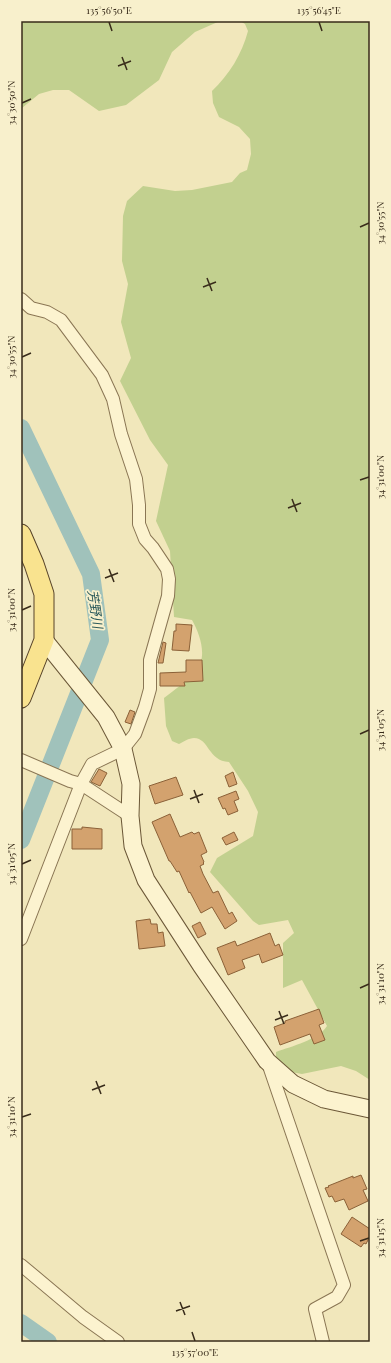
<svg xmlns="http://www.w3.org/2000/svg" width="391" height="1363" font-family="'Playfair Display','Noto Sans JP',serif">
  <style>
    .green { fill: #c2d08f }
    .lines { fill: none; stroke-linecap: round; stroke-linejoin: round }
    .river { stroke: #a0c2bb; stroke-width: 18 }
    .building { fill: #d3a26e; stroke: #8b6138 }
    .street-casing { stroke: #8a7654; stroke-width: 14 }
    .secondary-casing { stroke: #6b5737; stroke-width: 19 }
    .primary-casing { stroke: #574329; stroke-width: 21 }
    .street { stroke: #fcf3cf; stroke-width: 12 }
    .secondary { stroke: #fcf3cf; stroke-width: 17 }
    .primary { stroke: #f9e38f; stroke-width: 19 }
    .ticks { fill: none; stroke: #382b1a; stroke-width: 1.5 }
    .labels { text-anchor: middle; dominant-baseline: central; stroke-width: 3.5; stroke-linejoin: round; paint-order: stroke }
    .water-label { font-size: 13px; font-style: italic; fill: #285759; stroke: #f8f0cc }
    .neatline { fill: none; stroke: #382b1a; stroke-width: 1.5 }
    .ticks-label { font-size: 10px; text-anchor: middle; fill: #382b1a }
  </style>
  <rect width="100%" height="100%" fill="#f1e7bb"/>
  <!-- green -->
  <g class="green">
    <path d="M 21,21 L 220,21 L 195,32 L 172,52 L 159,80 L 126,105 L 99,111 L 69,90 L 53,90 L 39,94 L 22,108 L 21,133 Z"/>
    <path d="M 240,21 L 370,21 L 370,1080 L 356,1071 L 341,1066 L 302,1074 L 286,1071 L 276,1059 L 276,1052 C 292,1046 318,1040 327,1026 L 302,980 L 283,988 L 283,943 L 294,933 L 288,920 L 259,925 L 253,921 L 210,872 L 217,858 L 253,836 L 258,812 L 248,791 L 229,762 C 208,761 209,738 194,738 C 189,738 183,742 179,744 L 172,741 L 166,726 L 164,698 C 174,690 189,680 196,671 C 208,657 200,634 192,620 L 174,617 L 170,551 L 156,521 L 168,465 L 150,440 L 120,381 L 131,358 L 121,322 L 128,284 L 122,261 L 123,216 L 127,201 L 143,186 L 175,191 L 192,190 L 232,182 L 240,173 L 247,170 L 251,154 L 250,139 L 239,127 L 219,117 L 213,103 L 212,91 C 229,75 242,54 248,31 L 245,24 Z"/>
  </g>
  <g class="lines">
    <!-- river -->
    <g class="river">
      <path d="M 21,428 L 91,574 L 100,640 L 21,840"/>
      <path d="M 21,1323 L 48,1342"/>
    </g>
  </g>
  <!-- building -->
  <g class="building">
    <path d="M 176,624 L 192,625 L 189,651 L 172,650 L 174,631 L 176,631 Z"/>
    <path d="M 163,642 L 166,643 L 163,663 L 158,663 Z"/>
    <path d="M 186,660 L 202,660 L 203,681 L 184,682 L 185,686 L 160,686 L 160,673 L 186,672 Z"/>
    <path d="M 130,710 L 135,712 L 131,724 L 125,722 Z"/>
    <path d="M 99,769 L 107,773 L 100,786 L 91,782 Z"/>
    <path d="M 233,772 L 237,784 L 229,787 L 225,776 Z"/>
    <path d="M 176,777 L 183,795 L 155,804 L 149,786 Z"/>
    <path d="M 236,791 L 239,799 L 234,801 L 238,811 L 228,815 L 225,808 L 223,809 L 218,798 Z"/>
    <path d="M 170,814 L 180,837 L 192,832 L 194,834 L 199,832 L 207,852 L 201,855 L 204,862 L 203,863 L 204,864 L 200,866 L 203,874 L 213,893 L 218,891 L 229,914 L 232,912 L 237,921 L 225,929 L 212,907 L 201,913 L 190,892 L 189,893 L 179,871 L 177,872 L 170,861 L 169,861 L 152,822 Z"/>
    <path d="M 82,827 L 102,829 L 102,849 L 72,849 L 72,829 L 82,829 Z"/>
    <path d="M 234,832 L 238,840 L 226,845 L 222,838 Z"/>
    <path d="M 150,919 L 151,924 L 157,924 L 158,933 L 163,932 L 165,946 L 139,949 L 136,921 Z"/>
    <path d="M 200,922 L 206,934 L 198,938 L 192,926 Z"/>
    <path d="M 270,933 L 275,946 L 279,944 L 283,955 L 262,963 L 259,954 L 242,960 L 245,968 L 228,975 L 217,948 L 235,941 L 237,946 Z"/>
    <path d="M 319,1009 L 324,1023 L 319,1025 L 325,1040 L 314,1044 L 310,1034 L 280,1045 L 274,1027 L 285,1023 L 285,1021 Z"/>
    <path d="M 361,1175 L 367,1189 L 363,1190 L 368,1201 L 349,1210 L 344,1199 L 335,1202 L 332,1196 L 329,1197 L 325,1188 L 329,1187 L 328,1186 L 353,1176 L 353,1178 Z"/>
    <path d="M 352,1217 L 370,1229 L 370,1236 L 366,1244 L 364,1243 L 361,1247 L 341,1234 Z"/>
  </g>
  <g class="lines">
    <!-- street casing -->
    <g class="street-casing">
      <g id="street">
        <path d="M 21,299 L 31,308 L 47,312 L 61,320 L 102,375 L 113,399 L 121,434 L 136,479 L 139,505 L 139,524 L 145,539 L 153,548 L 167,569 L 169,579 L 168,596 L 150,660 L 150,689 L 145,707 L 135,734 L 123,749 L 92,764 L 81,784 L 21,939"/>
        <path d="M 21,760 L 70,781 L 81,784 L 130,816"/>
        <path d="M 268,1063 L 344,1285 L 337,1297 L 315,1309 L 323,1342"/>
        <path d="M 21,1265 L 83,1317 L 118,1342"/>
      </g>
    </g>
    <!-- secondary casing -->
    <g class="secondary-casing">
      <path id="secondary" d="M 44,640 L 106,717 L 123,749 L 131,784 L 130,816 L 133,846 L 146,880 L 201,965 L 267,1061 L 293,1084 L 324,1099 L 370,1109"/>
    </g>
    <!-- primary casing -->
    <g class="primary-casing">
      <path id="primary" d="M 21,534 L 34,564 L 44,594 L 44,640 L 21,698"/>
    </g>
    <!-- street -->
    <use href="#street" class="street"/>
    <!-- secondary -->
    <use href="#secondary" class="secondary"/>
    <!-- primary -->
    <use href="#primary" class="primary"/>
  </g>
  <!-- ticks -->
  <path class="ticks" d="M 109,22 L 112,31M 319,22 L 322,31M 122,57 L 127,70M 118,66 L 131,61M 22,103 L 31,99M 360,227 L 369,223M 207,278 L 212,291M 203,287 L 216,282M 22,357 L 31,353M 360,480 L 369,477M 292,499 L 297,512M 288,508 L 301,503M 109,569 L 114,582M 105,578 L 118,573M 22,610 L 31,606M 360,734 L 369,730M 194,790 L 199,803M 190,799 L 203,794M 22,864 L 31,860M 360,988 L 369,984M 279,1011 L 284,1024M 275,1020 L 288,1015M 96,1081 L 101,1094M 92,1090 L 105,1085M 22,1117 L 31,1114M 360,1241 L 369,1238M 180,1302 L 185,1315M 176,1311 L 190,1306M 192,1332 L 195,1341"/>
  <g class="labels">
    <!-- water labels -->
    <g class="water-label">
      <text transform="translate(96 609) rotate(82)">芳野川</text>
    </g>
  </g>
  <!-- border -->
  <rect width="391" height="1363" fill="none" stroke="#f8f0cc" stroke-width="44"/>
  <rect x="22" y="22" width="347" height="1319" class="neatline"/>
  <g class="ticks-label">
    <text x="109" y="14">135°56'50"E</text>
    <text x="319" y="14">135°56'45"E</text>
    <text transform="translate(11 103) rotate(-90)" y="4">34°30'50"N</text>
    <text transform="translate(380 223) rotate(-90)" y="4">34°30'55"N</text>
    <text transform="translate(11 357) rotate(-90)" y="4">34°30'55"N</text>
    <text transform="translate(380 477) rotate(-90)" y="4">34°31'00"N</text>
    <text transform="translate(11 610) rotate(-90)" y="4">34°31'00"N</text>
    <text transform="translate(380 730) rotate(-90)" y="4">34°31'05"N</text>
    <text transform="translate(11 864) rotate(-90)" y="4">34°31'05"N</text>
    <text transform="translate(380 984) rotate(-90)" y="4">34°31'10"N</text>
    <text transform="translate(11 1117) rotate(-90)" y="4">34°31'10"N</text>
    <text transform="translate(380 1238) rotate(-90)" y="4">34°31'15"N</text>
    <text x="195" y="1356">135°57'00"E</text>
  </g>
</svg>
